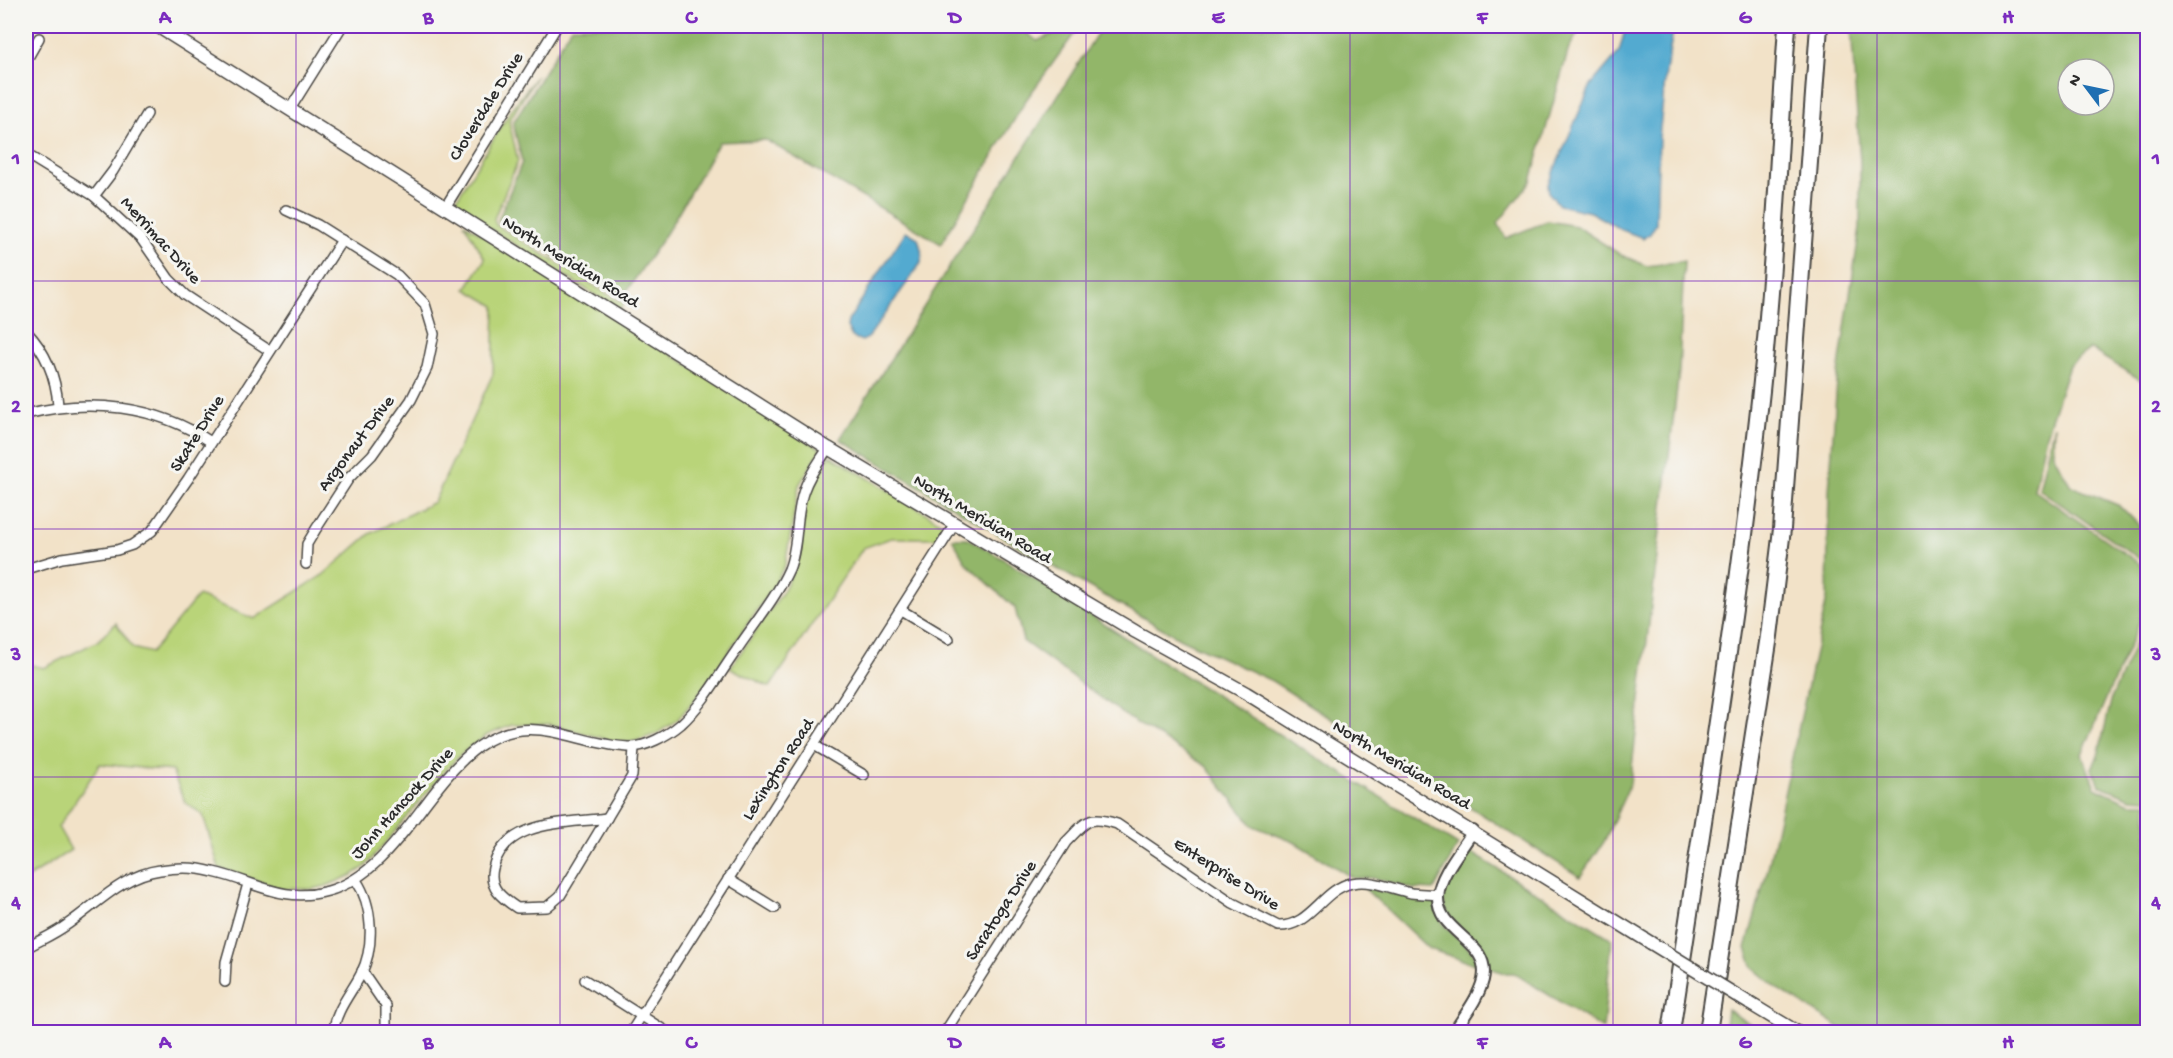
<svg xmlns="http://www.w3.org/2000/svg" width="2173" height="1058" font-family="'Gochi Hand',sans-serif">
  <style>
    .green { fill: #b9d479; stroke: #728052; stroke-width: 1.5 }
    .forest { fill: #92b669; stroke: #5e704a; stroke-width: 1.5; fill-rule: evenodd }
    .water { fill: #53aad0; stroke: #3f6a7e; stroke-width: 1.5 }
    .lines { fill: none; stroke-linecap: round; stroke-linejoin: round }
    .minor-casing { stroke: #494643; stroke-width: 12 }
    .tertiary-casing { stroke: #494643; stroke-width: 14 }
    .secondary-casing { stroke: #494643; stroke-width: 15 }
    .motorway-casing { stroke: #494643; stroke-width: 20 }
    .minor { stroke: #fff; stroke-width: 9 }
    .tertiary { stroke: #fff; stroke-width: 10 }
    .secondary { stroke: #fff; stroke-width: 12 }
    .motorway { stroke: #fff; stroke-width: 16 }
    .secondary-bridge-casing { stroke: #494643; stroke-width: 15; stroke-linecap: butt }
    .secondary-bridge { stroke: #fff; stroke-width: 12 }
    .grid { fill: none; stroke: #7b2cbf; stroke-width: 1.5; stroke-opacity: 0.55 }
    .labels { text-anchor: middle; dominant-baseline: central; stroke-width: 6; stroke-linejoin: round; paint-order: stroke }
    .street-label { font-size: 18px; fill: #2b2b2b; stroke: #f6f6f2 }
    .neatline { fill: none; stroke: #7b2cbf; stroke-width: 2 }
    .grid-label { font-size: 20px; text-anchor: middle; font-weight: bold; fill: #7b2cbf }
  </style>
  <rect width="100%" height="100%" fill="#f6f6f2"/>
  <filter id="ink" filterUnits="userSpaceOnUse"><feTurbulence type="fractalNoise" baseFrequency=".0167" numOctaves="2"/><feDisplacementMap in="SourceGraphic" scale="12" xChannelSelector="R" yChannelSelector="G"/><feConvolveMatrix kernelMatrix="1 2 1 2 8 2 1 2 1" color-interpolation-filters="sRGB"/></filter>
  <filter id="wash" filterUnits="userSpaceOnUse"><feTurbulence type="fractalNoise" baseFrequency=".008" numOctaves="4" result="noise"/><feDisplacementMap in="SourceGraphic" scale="24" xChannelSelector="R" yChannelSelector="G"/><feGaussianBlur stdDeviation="1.35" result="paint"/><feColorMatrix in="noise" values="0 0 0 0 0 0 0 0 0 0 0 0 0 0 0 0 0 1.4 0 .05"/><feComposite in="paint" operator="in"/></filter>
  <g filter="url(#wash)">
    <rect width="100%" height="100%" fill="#f2e2c8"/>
    <!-- green -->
    <g class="green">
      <path d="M 537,75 L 509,121 L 518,161 L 494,219 L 496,225 L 620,302 L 626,301 L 619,310 L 453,205 L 510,112 Z"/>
      <path d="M 464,223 L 821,449 L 799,485 L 785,565 L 773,587 L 697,697 L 677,720 L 656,734 L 633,742 L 617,742 L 550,724 L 512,725 L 487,735 L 461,754 L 444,772 L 365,867 L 352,875 L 326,886 L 312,889 L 281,889 L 219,868 L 203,815 L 185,802 L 172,771 L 100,764 L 58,827 L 71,850 L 26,879 L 26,664 L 44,668 L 98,641 L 116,623 L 133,648 L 151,653 L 198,596 L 254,619 L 323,575 L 370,534 L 434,502 L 493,374 L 495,306 L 466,289 L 485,259 Z"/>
      <path d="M 830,455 L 947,526 L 940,538 L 891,538 L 863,548 L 770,687 L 730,668 L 782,593 L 795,568 L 808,493 Z"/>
    </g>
    <!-- forest -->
    <g class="forest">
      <path d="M 572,26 L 733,26 L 768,30 L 772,26 L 1018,26 L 1037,41 L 1051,35 L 1061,26 L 1080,26 L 1026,100 L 941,244 L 766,140 L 719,142 L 667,232 L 622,298 L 498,221 L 522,162 L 513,123 Z"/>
      <path d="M 1102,26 L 1582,26 L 1569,48 L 1531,181 L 1498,223 L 1506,238 L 1548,221 L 1576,226 L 1621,255 L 1647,266 L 1684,261 L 1679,371 L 1630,784 L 1604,842 L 1580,877 L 1272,681 L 1181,639 L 1033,555 L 840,439 Z"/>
      <path d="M 1851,26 L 2147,26 L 2147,384 L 2090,349 L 2069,365 L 2046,435 L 2034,490 L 2146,568 L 2140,621 L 2082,754 L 2095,787 L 2130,803 L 2147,803 L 2147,1032 L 1847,1032 L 1777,988 L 1753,968 L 1746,948 L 1768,868 L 1827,598 L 1829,491 L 1837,381 L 1860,227 L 1860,162 ZM 2068,69 L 2104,69 L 2104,105 L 2068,105 Z"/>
      <path d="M 2054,425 L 2053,454 L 2071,486 L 2120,506 L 2147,533 L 2147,564 L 2039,489 Z"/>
      <path d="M 952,538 L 967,538 L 1005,560 L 1164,663 L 1458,845 L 1434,890 L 1414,889 L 1373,878 L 1353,878 L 1294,842 L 1253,826 L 1206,766 L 1130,719 L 1023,641 L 1015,608 L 966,563 Z"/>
      <path d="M 2147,596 L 2148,799 L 2147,799 L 2131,798 L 2099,785 L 2092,768 L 2098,756 L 2112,697 L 2144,623 Z"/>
      <path d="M 1467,850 L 1612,939 L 1603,1029 L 1514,973 L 1505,973 L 1489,968 C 1484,938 1435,922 1445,891 C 1449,876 1459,863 1467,850 Z"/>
      <path d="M 1363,887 L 1413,898 L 1434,899 L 1443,924 L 1473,952 L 1478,965 L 1429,949 Z"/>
      <path d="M 1727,1010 L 1763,1032 L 1724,1032 Z"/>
    </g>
    <!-- water -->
    <g class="water">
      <path d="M 1626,26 L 1674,26 L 1666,71 L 1659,138 L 1656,224 L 1650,234 L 1643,238 L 1622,230 L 1590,212 L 1559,205 L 1549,193 L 1548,184 L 1591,85 L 1619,52 Z"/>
      <path d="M 906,231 L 918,238 L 922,253 L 921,263 L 868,338 L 862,341 L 852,337 L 847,327 L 848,321 Z"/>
    </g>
  </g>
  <g filter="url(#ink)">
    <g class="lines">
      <!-- minor casing -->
      <g class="minor-casing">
        <g id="minor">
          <path d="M 26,61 L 39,38"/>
          <path d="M 290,109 L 342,26"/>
          <path d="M 26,154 L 94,196 L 142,240 L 169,279 L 185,295 L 270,351"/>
          <path d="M 94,196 L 113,171 L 147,114"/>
          <path d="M 446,206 L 557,26"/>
          <path d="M 286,210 L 318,225 L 397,275 L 425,304 L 434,334 L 427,368 L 411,400 L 372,455 L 349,478 L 316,529 L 307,544 L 306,564"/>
          <path d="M 26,331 C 45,351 56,377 58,405"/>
          <path d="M 26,414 C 89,398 156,405 211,442"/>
          <path d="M 26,569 L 62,558 L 117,550 L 132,545 L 152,531 L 188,479 L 342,240"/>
          <path d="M 901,610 L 949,639"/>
          <path d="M 814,745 L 864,775"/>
          <path d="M 607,818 L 560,896 L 547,907 L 517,908 C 502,898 488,888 493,868 C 505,819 567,824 607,818 Z"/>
          <path d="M 607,818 L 632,776 L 634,748"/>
          <path d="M 728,879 L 775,908"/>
          <path d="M 26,948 C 40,940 55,934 68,924 C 97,904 123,875 160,870 C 178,867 196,867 213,872 C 255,881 282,904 328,891 C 395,872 424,787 478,747 C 531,709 572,744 628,747 C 645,748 668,735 681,724 C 703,704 719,675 736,651 C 754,624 776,598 789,569 C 799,545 795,514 804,490 C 809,475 820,461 828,448"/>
          <path d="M 362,971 L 386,1006 L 386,1032"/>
          <path d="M 585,980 L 667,1032"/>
          <path d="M 225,982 L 226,962 L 248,884"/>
          <path d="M 334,1032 C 334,1012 352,992 361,974 C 375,946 373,905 356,880"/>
          <path d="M 631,1032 L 954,525"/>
          <path d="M 945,1032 L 1066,842 C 1087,821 1087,815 1117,824 L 1233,903 L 1278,926 C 1311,927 1322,889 1352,883 C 1372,879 1392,889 1411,893 C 1420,894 1429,894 1439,895"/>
        </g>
      </g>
      <!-- tertiary casing -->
      <g class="tertiary-casing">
        <path id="tertiary" d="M 1454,1032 C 1464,1016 1478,999 1483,980 C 1492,940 1436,934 1438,896 C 1440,874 1462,849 1473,831"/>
      </g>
      <!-- secondary casing -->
      <g class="secondary-casing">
        <g id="secondary">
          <path d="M 157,26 L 828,448 L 1136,632 L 1246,693 L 1651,943"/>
          <path d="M 1749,1003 L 1797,1032"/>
        </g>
      </g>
      <!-- motorway casing -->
      <g class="motorway-casing">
        <g id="motorway">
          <path d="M 1671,1032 C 1703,819 1738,606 1761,391 C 1774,270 1779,147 1787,26"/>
          <path d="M 1708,1032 L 1769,636 L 1782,529 L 1819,26"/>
        </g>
      </g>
      <!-- minor -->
      <use href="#minor" class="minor"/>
      <!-- tertiary -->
      <use href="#tertiary" class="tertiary"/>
      <!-- secondary -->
      <use href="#secondary" class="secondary"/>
      <!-- motorway -->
      <use href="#motorway" class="motorway"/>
      <!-- secondary-bridge casing -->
      <g class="secondary-bridge-casing">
        <path id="secondary-bridge" d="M 1651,943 L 1749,1003"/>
      </g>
      <!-- secondary-bridge -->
      <use href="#secondary-bridge" class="secondary-bridge"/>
    </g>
  </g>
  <!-- grid -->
  <path class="grid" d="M 296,26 L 296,1032M 560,26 L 560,1032M 823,26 L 823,1032M 1086,26 L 1086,1032M 1350,26 L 1350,1032M 1613,26 L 1613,1032M 1877,26 L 1877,1032M 26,281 L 2148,281M 26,529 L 2148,529M 26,777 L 2148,777"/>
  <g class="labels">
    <!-- street labels -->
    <g class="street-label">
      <text transform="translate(487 107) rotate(-58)">Cloverdale Drive</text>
      <text transform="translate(160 241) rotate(48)">Merrimac Drive</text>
      <text transform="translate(570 263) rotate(32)">North Meridian Road</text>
      <text transform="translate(198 434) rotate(-58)">Skate Drive</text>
      <text transform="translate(357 444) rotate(-53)">Argonaut Drive</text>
      <text transform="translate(982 520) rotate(31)">North Meridian Road</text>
      <text transform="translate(1401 766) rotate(31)">North Meridian Road</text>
      <text transform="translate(779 770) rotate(-57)">Lexington Road</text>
      <text transform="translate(403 804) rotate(-48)">John Hancock Drive</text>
      <text transform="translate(1226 875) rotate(32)">Enterprise Drive</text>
      <text transform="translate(1002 911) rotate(-57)">Saratoga Drive</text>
    </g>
  </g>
  <!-- margin -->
  <rect width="2173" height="1058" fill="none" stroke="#f6f6f2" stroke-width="66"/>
  <!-- north arrow -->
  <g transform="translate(2086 87) rotate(302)"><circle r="28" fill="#f6f6f2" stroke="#a5a5a2" stroke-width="1.5"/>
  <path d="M0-4.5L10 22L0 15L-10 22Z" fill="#1f6fb2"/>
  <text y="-9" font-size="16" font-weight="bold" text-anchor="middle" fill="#2b2b2b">N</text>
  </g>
  <rect x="33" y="33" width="2107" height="992" class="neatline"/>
  <g class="grid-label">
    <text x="165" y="23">A</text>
    <text x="428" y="23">B</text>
    <text x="691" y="23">C</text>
    <text x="955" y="23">D</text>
    <text x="1218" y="23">E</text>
    <text x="1482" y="23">F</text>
    <text x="1745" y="23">G</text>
    <text x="2008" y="23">H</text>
    <text x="16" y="164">1</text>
    <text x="2156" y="164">1</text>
    <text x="16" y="412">2</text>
    <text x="2156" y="412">2</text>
    <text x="16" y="660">3</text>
    <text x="2156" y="660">3</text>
    <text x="16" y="908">4</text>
    <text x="2156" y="908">4</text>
    <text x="165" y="1048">A</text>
    <text x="428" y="1048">B</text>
    <text x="691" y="1048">C</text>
    <text x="955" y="1048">D</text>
    <text x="1218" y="1048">E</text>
    <text x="1482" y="1048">F</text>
    <text x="1745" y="1048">G</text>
    <text x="2008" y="1048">H</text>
  </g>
</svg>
